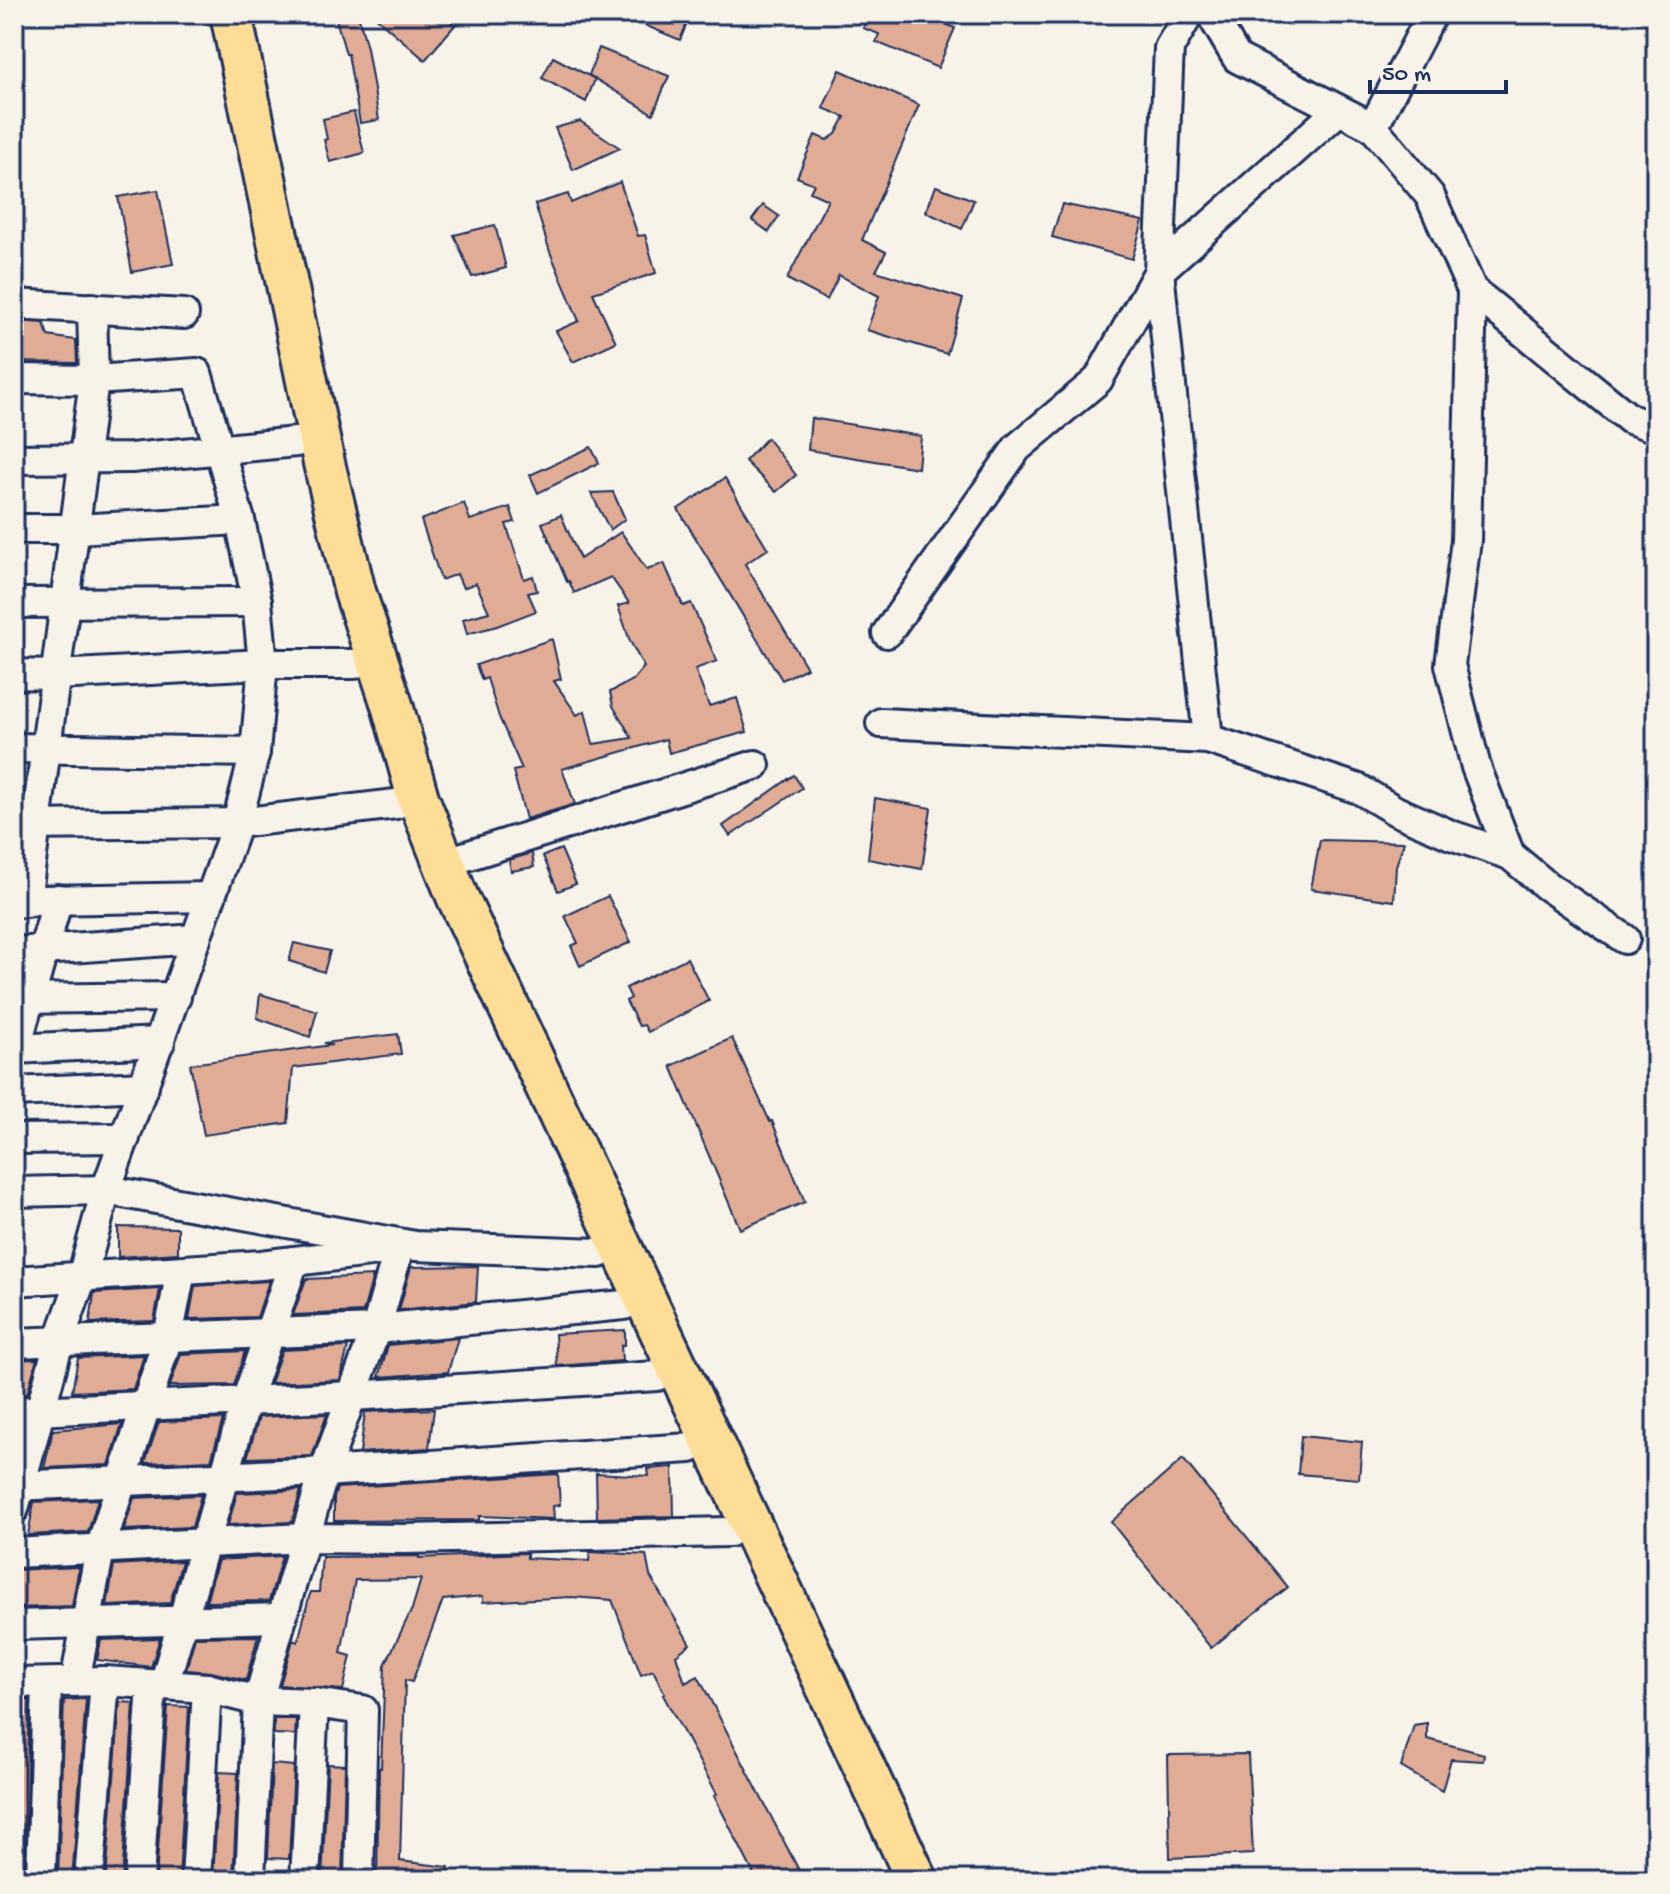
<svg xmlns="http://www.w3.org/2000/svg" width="1670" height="1894" font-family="'Gochi Hand',sans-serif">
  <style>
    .building { fill: #e1ac95; stroke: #1b2f5e; stroke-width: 2 }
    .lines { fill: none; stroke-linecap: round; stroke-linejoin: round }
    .minor-casing { stroke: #1b2f5e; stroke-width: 34 }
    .highway-casing { stroke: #1b2f5e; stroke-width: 46 }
    .minor { stroke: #f7f3e8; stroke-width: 28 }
    .highway { stroke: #fedd96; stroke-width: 40 }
  </style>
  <rect width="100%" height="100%" fill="#f7f3e8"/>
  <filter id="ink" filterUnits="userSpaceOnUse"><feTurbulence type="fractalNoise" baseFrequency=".0125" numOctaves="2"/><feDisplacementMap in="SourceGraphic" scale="16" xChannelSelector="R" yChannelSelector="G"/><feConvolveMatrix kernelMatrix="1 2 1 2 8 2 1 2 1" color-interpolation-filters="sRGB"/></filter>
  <g filter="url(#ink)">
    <!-- building -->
    <g class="building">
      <path d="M 358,14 L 367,48 L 379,120 L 360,123 L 348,54 L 346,54 L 336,19 Z"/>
      <path d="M 372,14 L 442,14 L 455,25 L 425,60 Z"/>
      <path d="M 618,14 L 691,14 L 680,40 Z"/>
      <path d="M 869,14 L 922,14 L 955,28 L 938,68 L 876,42 L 879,34 L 863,28 Z"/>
      <path d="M 599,48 L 669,76 L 653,114 L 589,75 Z"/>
      <path d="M 553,57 L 595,79 L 586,102 L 542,78 Z"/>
      <path d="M 840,70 L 919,105 L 862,240 L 886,252 L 876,271 L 963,299 L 947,354 L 867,330 L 879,296 L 839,275 L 827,300 L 787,279 L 828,200 L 810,192 L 814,184 L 797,177 L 815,135 L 827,140 L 836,134 L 845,117 L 823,108 Z"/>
      <path d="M 354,112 L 364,153 L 330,162 L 324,140 L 327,139 L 323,119 Z"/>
      <path d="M 580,121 L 620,148 L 573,170 L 555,128 Z"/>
      <path d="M 620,182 L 638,236 L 645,235 L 656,273 L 593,293 L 616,342 L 573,362 L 556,331 L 579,321 L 550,252 L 535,204 L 568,194 L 571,203 Z"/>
      <path d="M 936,186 L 974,200 L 962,229 L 926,212 Z"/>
      <path d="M 158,190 L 173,264 L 132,272 L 118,197 Z"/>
      <path d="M 1062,204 L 1143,221 L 1132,259 L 1052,237 Z"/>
      <path d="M 763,205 L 779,216 L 769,232 L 752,220 Z"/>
      <path d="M 495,225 L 506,268 L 472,277 L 454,235 Z"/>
      <path d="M 14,321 L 44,323 L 48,336 L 76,340 L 77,363 L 14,362 Z"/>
      <path d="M 811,418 L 921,436 L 918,468 L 808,450 Z"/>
      <path d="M 767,438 L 796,475 L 776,492 L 745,461 Z"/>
      <path d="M 591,447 L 599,463 L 538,493 L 530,475 Z"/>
      <path d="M 725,478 L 768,549 L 745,564 L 807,668 L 782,680 L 678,509 Z"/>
      <path d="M 613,492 L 625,519 L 610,530 L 591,493 Z"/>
      <path d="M 464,503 L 470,520 L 510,507 L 515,522 L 506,524 L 524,579 L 533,576 L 537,591 L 528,593 L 536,611 L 497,626 L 467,634 L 463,619 L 489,612 L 476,583 L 463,588 L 457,574 L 441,580 L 421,520 Z"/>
      <path d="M 561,515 L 580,559 L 621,532 L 647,570 L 664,563 L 683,606 L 691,603 L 717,661 L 695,669 L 709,706 L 737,698 L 747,732 L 669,753 L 666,739 L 562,769 L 575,804 L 526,819 L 513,771 L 522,769 L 499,717 L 487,678 L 482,680 L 476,665 L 552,639 L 561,679 L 554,681 L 577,715 L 585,711 L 593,744 L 632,738 L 613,706 L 610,692 L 633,680 L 644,667 L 630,641 L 618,606 L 629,603 L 611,577 L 574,593 L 569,581 L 567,582 L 542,523 Z"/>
      <path d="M 794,775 L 802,788 L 730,836 L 723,826 Z"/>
      <path d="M 875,798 L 931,808 L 922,869 L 868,859 Z"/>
      <path d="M 1320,840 L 1404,842 L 1396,866 L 1394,901 L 1311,889 Z"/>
      <path d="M 561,849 L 576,884 L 558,891 L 543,856 Z"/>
      <path d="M 532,853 L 534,867 L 511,871 L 509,860 Z"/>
      <path d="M 608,896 L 631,942 L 580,966 L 571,946 L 578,943 L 565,916 Z"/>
      <path d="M 294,943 L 330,951 L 324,972 L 289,961 Z"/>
      <path d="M 687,958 L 709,1001 L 648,1032 L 644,1025 L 639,1026 L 626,1001 L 631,998 L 626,988 Z"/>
      <path d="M 260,994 L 317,1011 L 310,1037 L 257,1018 Z"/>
      <path d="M 398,1034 L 401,1054 L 293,1068 L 288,1123 L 204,1135 L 190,1064 L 332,1045 L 324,1043 Z"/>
      <path d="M 732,1038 L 770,1122 L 772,1121 L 805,1202 L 740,1229 L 671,1066 Z"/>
      <path d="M 118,1227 L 178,1228 L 178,1253 L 118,1257 Z"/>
      <path d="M 478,1266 L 476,1302 L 399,1310 L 411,1267 Z"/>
      <path d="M 373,1276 L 363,1312 L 293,1315 L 306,1279 Z"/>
      <path d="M 269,1281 L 257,1317 L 189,1319 L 195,1286 Z"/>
      <path d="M 160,1289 L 154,1321 L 90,1323 L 94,1293 Z"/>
      <path d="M 625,1330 L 625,1345 L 621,1345 L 622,1361 L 557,1366 L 555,1334 Z"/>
      <path d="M 458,1338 L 448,1372 L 379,1377 L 388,1345 Z"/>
      <path d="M 348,1347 L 340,1380 L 270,1383 L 282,1350 Z"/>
      <path d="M 245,1351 L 234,1385 L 170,1386 L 181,1354 Z"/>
      <path d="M 144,1355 L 133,1389 L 72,1392 L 78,1358 Z"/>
      <path d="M 37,1359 L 27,1394 L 14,1395 L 14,1360 Z"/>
      <path d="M 434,1409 L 429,1448 L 360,1453 L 365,1412 Z"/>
      <path d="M 327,1414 L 312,1456 L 247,1458 L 259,1417 Z"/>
      <path d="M 223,1419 L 211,1460 L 145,1463 L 159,1422 Z"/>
      <path d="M 122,1424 L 109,1465 L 44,1468 L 53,1430 Z"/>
      <path d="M 1301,1436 L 1362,1442 L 1359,1479 L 1298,1474 Z"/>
      <path d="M 1183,1459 L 1288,1587 L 1211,1648 L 1111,1522 Z"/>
      <path d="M 673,1467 L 674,1516 L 597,1518 L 596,1473 L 649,1476 L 648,1469 Z"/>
      <path d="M 558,1474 L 560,1505 L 553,1506 L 554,1519 L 479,1516 L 479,1520 L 334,1521 L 334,1498 L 337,1488 Z"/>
      <path d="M 301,1490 L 292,1522 L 228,1525 L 237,1493 Z"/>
      <path d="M 201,1495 L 192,1527 L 124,1530 L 134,1498 Z"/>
      <path d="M 98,1499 L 88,1532 L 28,1535 L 34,1502 Z"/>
      <path d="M 590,1552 L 646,1555 L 650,1576 L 690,1644 L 676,1655 L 685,1683 L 698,1676 L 804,1880 L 757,1880 L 714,1796 L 717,1794 L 663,1695 L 665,1694 L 653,1670 L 641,1675 L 612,1600 L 571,1597 L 483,1602 L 483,1596 L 443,1600 L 412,1682 L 405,1680 L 400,1861 L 449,1867 L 447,1880 L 377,1880 L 379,1768 L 381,1768 L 385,1665 L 412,1609 L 421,1579 L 355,1580 L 341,1653 L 351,1656 L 343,1690 L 280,1685 L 293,1640 L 298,1642 L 309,1597 L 311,1592 L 319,1592 L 322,1557 L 419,1556 L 419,1558 L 527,1553 L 527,1558 L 589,1561 Z"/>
      <path d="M 282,1556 L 269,1601 L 206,1602 L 218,1560 Z"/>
      <path d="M 182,1561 L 170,1603 L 107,1606 L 114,1565 Z"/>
      <path d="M 79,1567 L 72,1606 L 14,1608 L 14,1570 Z"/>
      <path d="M 258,1636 L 246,1680 L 211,1672 L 186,1670 L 195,1637 Z"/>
      <path d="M 160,1638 L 151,1667 L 97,1660 L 101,1640 Z"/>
      <path d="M 86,1699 L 72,1880 L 58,1880 L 64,1700 Z"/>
      <path d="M 14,1700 L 29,1700 L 24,1880 L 14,1880 Z"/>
      <path d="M 120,1702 L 134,1703 L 122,1880 L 106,1880 Z"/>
      <path d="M 168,1706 L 189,1707 L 179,1880 L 156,1880 Z"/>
      <path d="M 274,1719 L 296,1719 L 295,1735 L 274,1734 Z"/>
      <path d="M 1427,1723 L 1427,1739 L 1484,1754 L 1483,1761 L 1451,1759 L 1442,1791 L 1401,1767 L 1414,1725 Z"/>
      <path d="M 1248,1754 L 1253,1854 L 1170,1858 L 1168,1755 Z"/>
      <path d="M 272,1764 L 294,1766 L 289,1859 L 268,1858 Z"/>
      <path d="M 328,1764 L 345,1765 L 342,1880 L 322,1880 Z"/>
      <path d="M 219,1772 L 238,1773 L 233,1880 L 213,1880 Z"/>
    </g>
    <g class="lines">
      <!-- minor casing -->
      <g class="minor-casing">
        <g id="minor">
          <path d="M 1189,14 L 1169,48 L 1159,271 L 1208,739"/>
          <path d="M 1211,14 L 1237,58 L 1373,127 L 1430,196 L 1472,290 L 1630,419 L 1656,428"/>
          <path d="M 1373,127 L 1432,14"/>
          <path d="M 1472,290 L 1466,540 L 1450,665 L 1476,767 L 1510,855"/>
          <path d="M 14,304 L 184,314"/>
          <path d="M 14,379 L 94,380 L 197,373 L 240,520 L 257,602 L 263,664 L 255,752 L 237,823 L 106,1190 L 82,1277 L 59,1341 L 14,1509"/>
          <path d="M 14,459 L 131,458 L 296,442"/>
          <path d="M 14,529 L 75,529 L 240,520"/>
          <path d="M 14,603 L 257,602"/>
          <path d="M 887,633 L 1017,448 L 1098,380 L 1159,271 L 1339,110"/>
          <path d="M 14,674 L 56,675 L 263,664 L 354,664"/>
          <path d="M 881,723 L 1208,739 L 1359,789 L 1396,811 L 1451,835 L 1510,855 L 1547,886 L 1625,939"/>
          <path d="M 14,748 L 255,752"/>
          <path d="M 14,825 L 237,823 L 396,804"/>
          <path d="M 444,863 L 755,765"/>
          <path d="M 26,901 L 94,380 L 92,308"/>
          <path d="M 14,903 L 44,900 L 211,897"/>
          <path d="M 14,952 L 196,939"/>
          <path d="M 14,999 L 176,997"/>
          <path d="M 14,1049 L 160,1042"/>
          <path d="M 14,1054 L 58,899"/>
          <path d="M 14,1092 L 144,1086"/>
          <path d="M 14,1139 L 125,1138"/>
          <path d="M 14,1192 L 106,1190 L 415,1246 L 599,1253"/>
          <path d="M 14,1281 L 261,1265 L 386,1250"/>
          <path d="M 14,1343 L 376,1329 L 624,1305"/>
          <path d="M 14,1412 L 353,1396 L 657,1376"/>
          <path d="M 14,1486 L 324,1472 L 690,1448"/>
          <path d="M 14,1553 L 305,1538 L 406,1539 L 729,1532"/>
          <path d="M 14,1625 L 282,1618"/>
          <path d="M 75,1682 L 100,1549 L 168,1337 L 181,1271"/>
          <path d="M 14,1683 L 105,1681 L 207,1688 L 258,1701 L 314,1703 L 363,1710 L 359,1880"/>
          <path d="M 164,1685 L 246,1401 L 294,1261"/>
          <path d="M 41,1880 L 47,1683"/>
          <path d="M 89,1880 L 105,1681"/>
          <path d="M 139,1880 L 152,1685"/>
          <path d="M 196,1880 L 207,1688"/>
          <path d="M 250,1880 L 258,1701 L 324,1472 L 376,1329 L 399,1248"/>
          <path d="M 305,1880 L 314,1703"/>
        </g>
      </g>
      <!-- highway casing -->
      <g class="highway-casing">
        <path id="highway" d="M 231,14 L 324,463 L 355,592 L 392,705 L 418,798 L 457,896 L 917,1880"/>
      </g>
      <!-- minor -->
      <use href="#minor" class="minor"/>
      <!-- highway -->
      <use href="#highway" class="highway"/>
    </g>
  </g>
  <!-- margin -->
  <rect width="1670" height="1894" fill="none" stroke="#f7f3e8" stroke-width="48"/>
  <rect x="24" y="24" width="1622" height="1846" fill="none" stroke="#1b2f5e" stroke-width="3" filter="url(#ink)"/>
  <!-- scale -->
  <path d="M1370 80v12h136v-12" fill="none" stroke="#1b2f5e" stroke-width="4"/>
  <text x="1382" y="80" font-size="24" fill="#1b2f5e" stroke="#f7f3e8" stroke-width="6" paint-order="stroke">50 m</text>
</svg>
